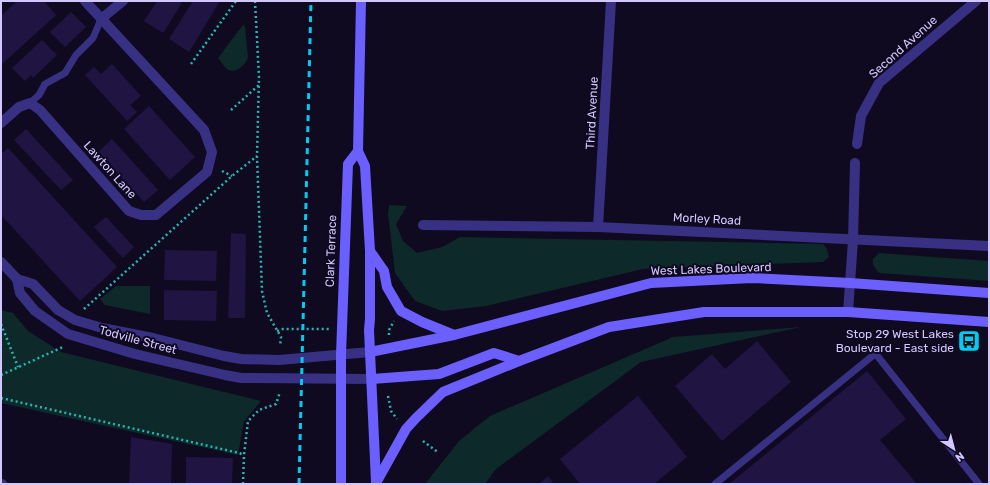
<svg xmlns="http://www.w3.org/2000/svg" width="990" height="485" font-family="Rubik,sans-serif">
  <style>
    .green { fill: #0d2929 }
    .building { fill: #201442 }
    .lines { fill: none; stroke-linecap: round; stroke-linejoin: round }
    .path { stroke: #22b9b9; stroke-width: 2.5; stroke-dasharray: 2 3; stroke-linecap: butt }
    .lane { stroke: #383083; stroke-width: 7 }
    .street { stroke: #383083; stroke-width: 10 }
    .secondary { stroke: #6c5fff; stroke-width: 10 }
    .rail { stroke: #00ccf3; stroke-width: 3; stroke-dasharray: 6 5; stroke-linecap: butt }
    .labels { text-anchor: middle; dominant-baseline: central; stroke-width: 4; stroke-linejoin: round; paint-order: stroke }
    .street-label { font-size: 12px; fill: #d2c8ff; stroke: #0f0a1f }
    .poi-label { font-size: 12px; fill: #d2c8ff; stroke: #0f0a1f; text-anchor: end }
  </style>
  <rect width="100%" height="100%" fill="#0f0a1f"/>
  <!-- green -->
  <g class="green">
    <path d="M 243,25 L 244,25 L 245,27 L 248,57 C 246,65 235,75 227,69 C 223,66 221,61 218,58 Z"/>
    <path d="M 389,205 L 407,206 L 396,224 L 403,241 L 417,253 L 442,247 L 460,237 L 823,244 L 827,249 L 829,257 L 823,262 L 643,269 L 486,306 L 442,311 L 415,301 L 395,273 L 388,214 Z"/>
    <path d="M 879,253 L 989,261 L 989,281 L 879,273 L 873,265 L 873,259 Z"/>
    <path d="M 116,286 L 150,286 L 150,314 L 105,305 L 100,299 Z"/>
    <path d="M 1,310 L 13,313 L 28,331 L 61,352 L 261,401 L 244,421 L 238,455 L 1,403 Z"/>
    <path d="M 801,327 L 641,362 L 496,469 L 485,484 L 425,484 L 459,441 L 490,416 L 673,337 Z"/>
  </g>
  <!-- building -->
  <g class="building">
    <path d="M 17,1 L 44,1 L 56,15 L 1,65 L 1,16 Z"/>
    <path d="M 157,1 L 179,1 L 182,3 L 163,33 L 144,21 Z"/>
    <path d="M 193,1 L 220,1 L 189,52 L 169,39 Z"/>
    <path d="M 71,12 L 86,27 L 65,47 L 50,32 Z"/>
    <path d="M 42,40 L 57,55 L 33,78 L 31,75 L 25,81 L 12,68 Z"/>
    <path d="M 112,64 L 141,96 L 130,105 L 137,112 L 127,121 L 85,75 L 94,67 L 101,74 Z"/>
    <path d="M 149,106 L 195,157 L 170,180 L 124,129 Z"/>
    <path d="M 26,129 L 73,180 L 61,190 L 14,140 Z"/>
    <path d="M 112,139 L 158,190 L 144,202 L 98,152 Z"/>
    <path d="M 8,148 L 117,267 L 80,301 L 1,215 L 1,154 Z"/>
    <path d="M 106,217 L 134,247 L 123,258 L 94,227 Z"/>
    <path d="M 231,233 L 246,234 L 245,318 L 228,318 Z"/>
    <path d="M 165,250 L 217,251 L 216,281 L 164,280 Z"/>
    <path d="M 164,290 L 217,291 L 216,321 L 164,320 Z"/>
    <path d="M 757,341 L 791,382 L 722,441 L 675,386 L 712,354 L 725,369 Z"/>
    <path d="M 867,371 L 906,419 L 880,440 L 917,484 L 729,484 Z"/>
    <path d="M 638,396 L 687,457 L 654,484 L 580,484 L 560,459 Z"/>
    <path d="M 131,437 L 172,444 L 171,484 L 129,484 Z"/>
    <path d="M 186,457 L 233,458 L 232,484 L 186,484 Z"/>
    <path d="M 548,476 L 554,484 L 539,484 Z"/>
  </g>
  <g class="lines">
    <!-- path -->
    <g class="path">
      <path d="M 255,1 L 259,77 L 257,156 L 262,291 L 267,313 L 281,337 L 280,346"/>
      <path d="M 191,64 L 236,1"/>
      <path d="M 231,110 L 259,85"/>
      <path d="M 222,171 L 232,176"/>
      <path d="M 84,309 L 232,176 L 257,156"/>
      <path d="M 1,324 L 18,367"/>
      <path d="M 277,331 L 283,329 L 329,329"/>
      <path d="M 389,335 L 389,330 L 394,321"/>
      <path d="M 1,375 L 63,347"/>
      <path d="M 388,396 L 391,411 L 397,419"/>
      <path d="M 1,398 L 239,453 L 244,455"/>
      <path d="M 423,441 L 439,453"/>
      <path d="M 243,484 L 244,455 L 248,421 L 259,410 L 276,404 L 280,392"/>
    </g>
    <!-- lane -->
    <g class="lane">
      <path d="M 30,103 L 39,95 L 45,84 L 65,73 L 76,55 L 93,38 L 101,19"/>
      <path d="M 871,348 L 979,484"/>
      <path d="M 715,484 L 876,353"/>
    </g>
    <!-- street -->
    <g class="street">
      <path d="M 101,19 L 123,1"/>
      <path d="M 1,123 L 19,107 L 30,103 L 40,110 L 129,211 L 141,215 L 156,215 L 207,172 L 212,152 L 204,130 L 85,1"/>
      <path d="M 857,144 L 861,116 L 879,83 L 976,1"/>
      <path d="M 423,225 L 598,227 L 989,246"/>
      <path d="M 598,227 L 611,1"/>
      <path d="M 1,262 L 17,279 L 20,293 L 35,311 L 68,334 L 135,354 L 225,375 L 241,378 L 372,379"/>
      <path d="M 17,279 L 33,284 L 58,310 L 75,320 L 102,328 L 153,338 L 224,356 L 241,359 L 279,360 L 370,352"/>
      <path d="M 848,312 L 853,240 L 855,163"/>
      <path d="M 1,484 L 2,484"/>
    </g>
    <!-- secondary -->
    <g class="secondary">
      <path d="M 361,1 L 358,151 L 365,166 L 370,251 L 370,319 L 369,330 L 376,482"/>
      <path d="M 370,251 L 384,271 L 387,287 L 401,311 L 422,322 L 454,335"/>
      <path d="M 370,352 L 454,335 L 651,283 L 752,278 L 850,283 L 989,293"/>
      <path d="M 372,379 L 439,374 L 494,353 L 519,361"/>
      <path d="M 376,483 L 406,429 L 416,418 L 443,392 L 519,361 L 609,327 L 704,312 L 848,312 L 989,322"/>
      <path d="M 341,484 L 341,355 L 348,164 L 358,151"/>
    </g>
    <!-- rail -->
    <path class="rail" d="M 299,484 L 311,1"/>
  </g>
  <!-- icons -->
  <defs>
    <g id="bus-square" transform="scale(1.15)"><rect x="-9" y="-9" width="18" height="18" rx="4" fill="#00ccf3" stroke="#0f0a1f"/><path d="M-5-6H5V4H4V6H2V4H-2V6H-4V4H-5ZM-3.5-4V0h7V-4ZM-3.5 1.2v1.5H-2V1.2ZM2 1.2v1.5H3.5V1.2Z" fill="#111"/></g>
  </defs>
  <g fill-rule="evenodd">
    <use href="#bus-square" x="969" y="341"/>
  </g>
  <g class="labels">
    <!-- street labels -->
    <g class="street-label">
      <text transform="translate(903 47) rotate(-42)">Second Avenue</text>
      <text transform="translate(592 113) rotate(-87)">Third Avenue</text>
      <text transform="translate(110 170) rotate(48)">Lawton Lane</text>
      <text transform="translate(707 219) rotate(3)">Morley Road</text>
      <text transform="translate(331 251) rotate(-88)">Clark Terrace</text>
      <text transform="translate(711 269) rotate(-2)">West Lakes Boulevard</text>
      <text transform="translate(138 340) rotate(15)">Todville Street</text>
    </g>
    <!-- poi labels -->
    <g class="poi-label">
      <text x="954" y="334">Stop 29 West Lakes<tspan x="954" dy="14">Boulevard - East side</tspan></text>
    </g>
  </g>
  <!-- border -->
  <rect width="990" height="485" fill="none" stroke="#d2c8ff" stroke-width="4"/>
  <!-- north arrow -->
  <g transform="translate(954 449) rotate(144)" stroke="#0f0a1f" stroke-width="3" paint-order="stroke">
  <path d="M0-3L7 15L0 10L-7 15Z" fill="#d2c8ff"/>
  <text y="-6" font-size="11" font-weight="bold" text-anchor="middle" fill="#d2c8ff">N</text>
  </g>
</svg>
